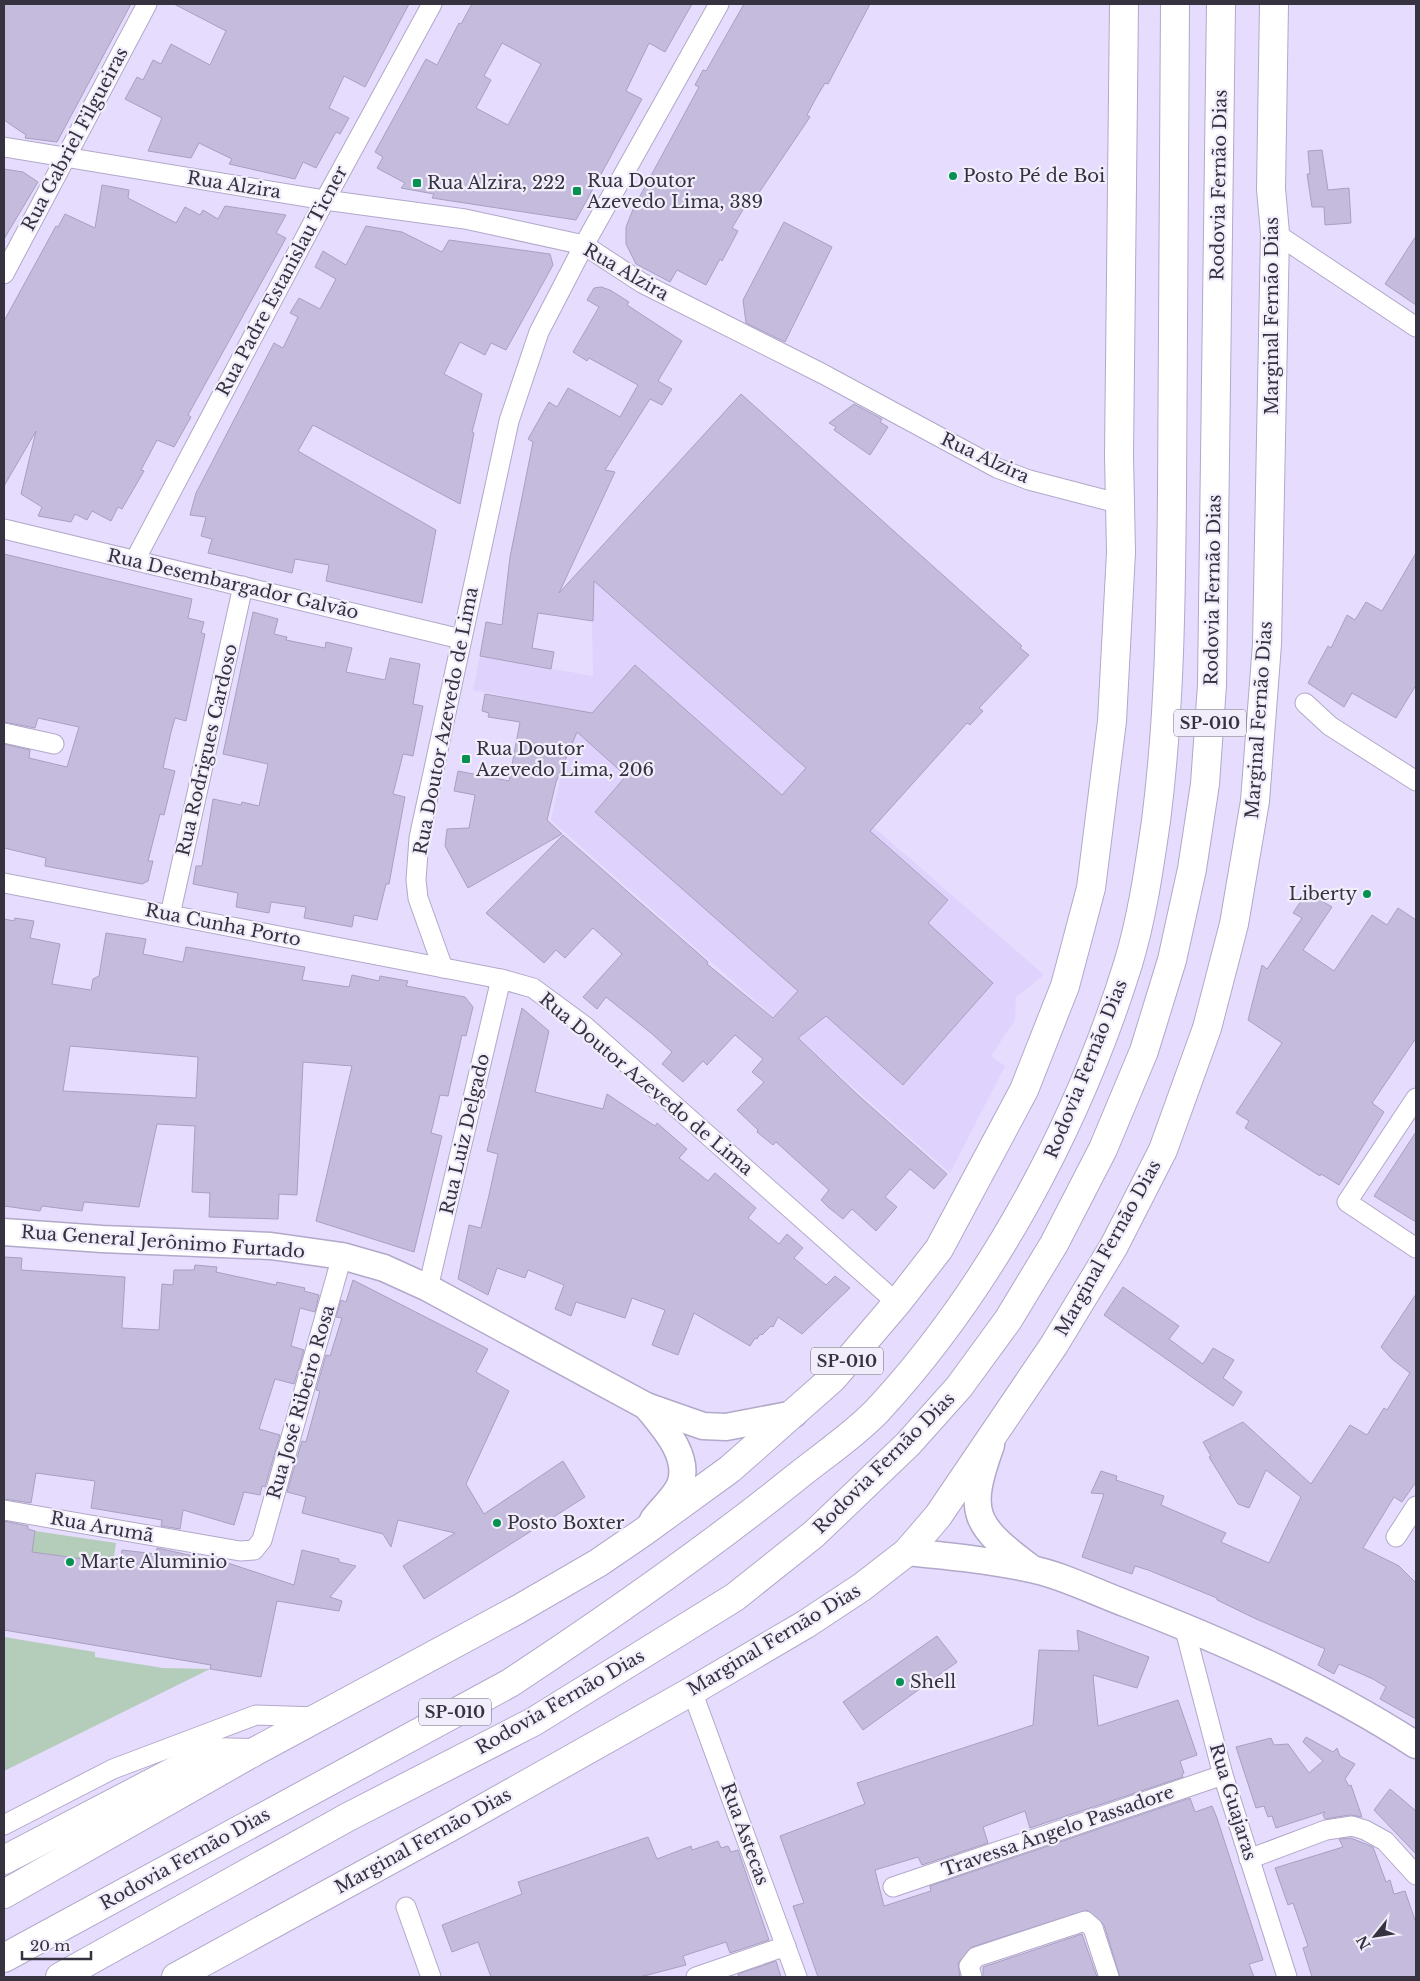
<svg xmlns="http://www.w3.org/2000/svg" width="1420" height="1981" font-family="'Libre Baskerville',serif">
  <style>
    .built { fill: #dfd2fc }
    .green { fill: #b3cdba }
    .building { fill: #c5bbdc; stroke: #a9a0c0; fill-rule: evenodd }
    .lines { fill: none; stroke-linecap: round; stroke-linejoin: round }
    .street-casing { stroke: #b2a8c9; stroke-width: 21 }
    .secondary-casing { stroke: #b2a8c9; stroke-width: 29 }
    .primary-casing { stroke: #b2a8c9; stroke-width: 30 }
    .highway-casing { stroke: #b2a8c9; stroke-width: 30 }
    .street { stroke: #fff; stroke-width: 19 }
    .secondary { stroke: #fff; stroke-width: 26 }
    .primary { stroke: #fff; stroke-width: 28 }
    .highway { stroke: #fff; stroke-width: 28 }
    .poi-dot { fill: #069150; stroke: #f1edfb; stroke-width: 2 }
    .labels { text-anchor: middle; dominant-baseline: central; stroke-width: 4.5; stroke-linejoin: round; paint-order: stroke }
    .shield { fill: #f1edfb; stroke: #6e6a77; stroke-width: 1 }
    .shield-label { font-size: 16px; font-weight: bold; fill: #36323f }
    .street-label { font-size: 18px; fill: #36323f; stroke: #f1edfb }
    .poi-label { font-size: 18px; fill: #36323f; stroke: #f1edfb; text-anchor: start }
  </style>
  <rect width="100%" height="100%" fill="#e6dcfe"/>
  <!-- built -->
  <path class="built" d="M 591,572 L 877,830 L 1044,975 L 1016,997 L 1015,1020 L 991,1056 L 1005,1066 L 950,1173 L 551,820 L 563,766 L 584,712 L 473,690 L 480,656 L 593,676 Z"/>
  <!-- green -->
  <g class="green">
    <path d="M 35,1531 L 116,1543 L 113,1563 L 48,1554 L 31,1557 Z"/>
    <path d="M 4,1637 L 95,1652 L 95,1657 L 163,1668 L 210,1669 L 4,1771 Z"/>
  </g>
  <!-- building -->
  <g class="building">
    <path d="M 4,4 L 131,4 L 57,142 L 25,138 L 26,135 L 4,120 Z"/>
    <path d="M 174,4 L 409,4 L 365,87 L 344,76 L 329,108 L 349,118 L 340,134 L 336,132 L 316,168 L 303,162 L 295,179 L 229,164 L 232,159 L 199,143 L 191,158 L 148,151 L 162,118 L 125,99 L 137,77 L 143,80 L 153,60 L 161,64 L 171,44 L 210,65 L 226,31 Z"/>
    <path d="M 472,4 L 692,4 L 665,52 L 649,43 L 626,91 L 642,99 L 576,220 L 432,198 L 434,194 L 401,188 L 405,183 L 377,168 L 383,157 L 375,152 L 426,59 L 437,65 L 459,23 L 461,24 ZM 502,43 L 541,64 L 508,125 L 476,108 L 491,80 L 484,76 Z"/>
    <path d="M 744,4 L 870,4 L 828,84 L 825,83 L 816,98 L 807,115 L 810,117 L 754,200 L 750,198 L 732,228 L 738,231 L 722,261 L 720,259 L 706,285 L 677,270 L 670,282 L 636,264 L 626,244 L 626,227 L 634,207 L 699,87 L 695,85 L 703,70 L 706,71 Z"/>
    <path d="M 1322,150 L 1328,190 L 1349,188 L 1351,223 L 1325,225 L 1324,207 L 1312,207 L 1307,174 L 1310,174 L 1308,151 Z"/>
    <path d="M 4,169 L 23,172 L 38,182 L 4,239 Z"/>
    <path d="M 102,185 L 129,190 L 128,198 L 176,223 L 185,207 L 200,215 L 203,210 L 218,219 L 225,206 L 286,215 L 276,233 L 286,238 L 188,415 L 191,417 L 174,447 L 157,440 L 141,470 L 144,471 L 122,509 L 118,507 L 111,521 L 92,511 L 87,520 L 75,514 L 71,522 L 38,516 L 42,507 L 21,494 L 36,431 L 4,486 L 4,321 L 56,226 L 58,227 L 65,214 L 95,228 Z"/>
    <path d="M 784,222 L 832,247 L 785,342 L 746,323 L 743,300 Z"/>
    <path d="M 366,226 L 402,232 L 442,252 L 449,240 L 550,254 L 553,265 L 506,350 L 491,343 L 485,355 L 460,342 L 444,374 L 482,394 L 472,432 L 474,433 L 460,504 L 313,425 L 298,451 L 436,530 L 422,603 L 326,581 L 329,565 L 295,559 L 292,573 L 208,553 L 212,539 L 201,536 L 206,517 L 190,515 L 196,493 L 274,343 L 283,348 L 298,317 L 290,313 L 299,298 L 320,309 L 336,279 L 315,267 L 323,251 L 346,265 Z"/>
    <path d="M 1416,236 L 1416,305 L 1385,284 Z"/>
    <path d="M 601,287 L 610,290 L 629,302 L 627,305 L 682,341 L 658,381 L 672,389 L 662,405 L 650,399 L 605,470 L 615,472 L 559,593 L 741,394 L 1022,646 L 1020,648 L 1029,655 L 979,708 L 983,711 L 970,725 L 967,723 L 870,831 L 948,900 L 928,923 L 993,983 L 903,1085 L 826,1016 L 798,1038 L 859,1096 L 947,1174 L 934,1189 L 910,1169 L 885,1197 L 897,1207 L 876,1231 L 852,1209 L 843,1219 L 828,1207 L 821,1200 L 829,1190 L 776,1142 L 773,1145 L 757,1132 L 758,1130 L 737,1110 L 764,1082 L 752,1072 L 763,1059 L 735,1035 L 707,1065 L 703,1061 L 683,1082 L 662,1064 L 672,1052 L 651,1033 L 606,997 L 597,1009 L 583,997 L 622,954 L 593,928 L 565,958 L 556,950 L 544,963 L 486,913 L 563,835 L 708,962 L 707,964 L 773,1018 L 798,991 L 595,812 L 626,776 L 577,732 L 556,782 L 547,820 L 562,834 L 468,888 L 445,846 L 447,829 L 469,828 L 475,795 L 454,791 L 458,771 L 509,781 L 520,722 L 488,717 L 489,713 L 482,711 L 485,694 L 592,713 L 635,665 L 782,795 L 806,768 L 594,581 L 593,621 L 538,613 L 532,648 L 554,652 L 551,669 L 480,656 L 486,622 L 502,625 L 510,557 L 533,442 L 528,439 L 549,402 L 557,407 L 568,388 L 620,417 L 638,385 L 589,358 L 587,361 L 573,352 L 599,307 L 587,300 L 594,288 Z"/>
    <path d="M 854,404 L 882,419 L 880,422 L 888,427 L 870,455 L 834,430 L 836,427 L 829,423 Z"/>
    <path d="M 1416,553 L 1416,685 L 1396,718 L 1352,693 L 1344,707 L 1308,683 L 1328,646 L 1331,648 L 1347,615 L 1355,620 L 1366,602 L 1382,611 Z"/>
    <path d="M 4,554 L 192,599 L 188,618 L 204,622 L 201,633 L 205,634 L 186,721 L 175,718 L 171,732 L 163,768 L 175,771 L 164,815 L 160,814 L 148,861 L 153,861 L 148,881 L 142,884 L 45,866 L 46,858 L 4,848 L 4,744 L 30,750 L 29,758 L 67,767 L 79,727 L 38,718 L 35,728 L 4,722 Z"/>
    <path d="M 253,612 L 278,619 L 274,634 L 287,637 L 286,640 L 325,648 L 326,642 L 352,648 L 346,672 L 385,680 L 390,658 L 420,664 L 413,704 L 423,706 L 413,756 L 403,754 L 393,794 L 405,797 L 389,884 L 386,884 L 377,920 L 354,915 L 352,927 L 304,918 L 306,907 L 271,902 L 269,913 L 236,907 L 238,893 L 193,884 L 196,866 L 202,866 L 213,799 L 241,805 L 242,802 L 259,806 L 268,764 L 223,754 Z"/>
    <path d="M 1307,892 L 1332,907 L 1303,950 L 1334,971 L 1372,915 L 1387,925 L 1398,908 L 1416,920 L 1416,1038 L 1372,1103 L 1384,1112 L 1339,1185 L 1321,1174 L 1320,1176 L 1245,1128 L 1249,1121 L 1236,1113 L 1282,1043 L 1248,1020 L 1262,965 L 1267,969 L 1302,918 L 1293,913 Z"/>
    <path d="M 15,918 L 34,921 L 30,938 L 60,944 L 52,984 L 91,990 L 93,979 L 99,976 L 106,933 L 146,939 L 143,954 L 183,962 L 186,947 L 305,967 L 302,980 L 349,987 L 352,975 L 379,981 L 380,976 L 408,981 L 406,986 L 465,997 L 473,1007 L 466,1036 L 462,1035 L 448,1096 L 440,1095 L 431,1133 L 442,1136 L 414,1252 L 316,1221 L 352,1066 L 303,1062 L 297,1195 L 279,1194 L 278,1219 L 209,1217 L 210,1193 L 192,1192 L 195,1126 L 157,1124 L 139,1207 L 84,1202 L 82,1211 L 42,1206 L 40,1211 L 4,1206 L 4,919 L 14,921 ZM 70,1046 L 198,1057 L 196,1098 L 63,1091 Z"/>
    <path d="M 522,1008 L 549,1031 L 535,1092 L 603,1109 L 607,1094 L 655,1126 L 657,1123 L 687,1149 L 679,1158 L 708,1181 L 715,1173 L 756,1208 L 748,1218 L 779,1244 L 787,1234 L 803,1248 L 794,1258 L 826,1285 L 835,1276 L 850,1288 L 802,1334 L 778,1317 L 773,1327 L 771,1326 L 762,1335 L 760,1334 L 757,1339 L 755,1338 L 750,1346 L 694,1313 L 678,1355 L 652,1345 L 665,1310 L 632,1298 L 625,1318 L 576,1302 L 571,1316 L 555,1309 L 564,1285 L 528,1270 L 525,1278 L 497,1268 L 488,1295 L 458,1279 L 469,1225 L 481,1228 L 489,1195 L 498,1154 L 487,1151 Z"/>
    <path d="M 1416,1132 L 1416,1222 L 1374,1196 Z"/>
    <path d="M 4,1257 L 22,1258 L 21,1270 L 125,1277 L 122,1328 L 159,1330 L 162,1284 L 173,1285 L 174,1270 L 194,1270 L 195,1265 L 217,1267 L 216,1272 L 276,1285 L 277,1282 L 305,1288 L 304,1291 L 319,1295 L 315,1312 L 300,1308 L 291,1346 L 304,1350 L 294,1384 L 275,1379 L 259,1429 L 280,1435 L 265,1487 L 262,1486 L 260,1495 L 244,1492 L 234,1525 L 183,1510 L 180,1529 L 161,1526 L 162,1520 L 91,1508 L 95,1481 L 36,1473 L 31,1503 L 4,1499 Z"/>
    <path d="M 353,1280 L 488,1349 L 476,1372 L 509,1391 L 466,1484 L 484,1514 L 563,1461 L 585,1497 L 424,1599 L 403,1566 L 455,1533 L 398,1520 L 391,1547 L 383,1534 L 302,1513 L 306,1497 L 287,1492 L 302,1441 L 306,1442 L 320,1391 L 316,1390 L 326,1355 L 330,1356 L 342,1318 L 336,1317 L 341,1300 L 346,1302 Z"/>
    <path d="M 1123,1287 L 1179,1326 L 1169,1339 L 1203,1364 L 1213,1348 L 1234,1360 L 1223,1378 L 1242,1392 L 1233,1406 L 1104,1315 Z"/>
    <path d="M 1416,1294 L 1416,1482 L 1402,1502 L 1394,1497 L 1363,1548 L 1399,1566 L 1416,1583 L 1416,1719 L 1380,1699 L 1386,1687 L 1373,1679 L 1339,1664 L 1334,1674 L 1318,1665 L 1325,1649 L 1254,1618 L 1217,1600 L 1217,1598 L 1148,1570 L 1135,1566 L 1132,1574 L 1082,1557 L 1104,1494 L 1091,1493 L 1101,1471 L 1117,1476 L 1116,1480 L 1164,1496 L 1161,1505 L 1226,1533 L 1221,1542 L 1269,1563 L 1301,1497 L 1266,1470 L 1249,1508 L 1238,1504 L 1209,1457 L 1211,1456 L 1203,1442 L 1243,1422 L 1311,1484 L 1350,1425 L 1367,1435 L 1384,1408 L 1387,1410 L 1410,1373 L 1392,1359 L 1381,1347 Z"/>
    <path d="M 4,1521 L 28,1526 L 28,1529 L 35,1531 L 32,1552 L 120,1564 L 122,1550 L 156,1554 L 157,1548 L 231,1564 L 294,1585 L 302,1550 L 339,1559 L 339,1562 L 356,1566 L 330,1597 L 342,1601 L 339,1611 L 277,1601 L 261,1677 L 210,1669 L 211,1665 L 4,1630 Z"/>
    <path d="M 1077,1630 L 1149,1657 L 1137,1688 L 1093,1675 L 1098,1726 L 1178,1700 L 1197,1755 L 1180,1761 L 1184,1773 L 1182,1774 L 1183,1777 L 1030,1828 L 1025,1811 L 983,1827 L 988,1843 L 922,1865 L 918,1857 L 875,1870 L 884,1906 L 931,1891 L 930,1886 L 1190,1798 L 1195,1812 L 1212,1806 L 1217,1818 L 1263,1960 L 1249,1964 L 1254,1977 L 1120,1977 L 1104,1925 L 1087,1910 L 972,1947 L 958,1963 L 960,1977 L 818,1977 L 793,1906 L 804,1903 L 780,1836 L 865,1804 L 857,1783 L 1033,1725 L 1039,1650 L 1079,1651 Z"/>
    <path d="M 937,1636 L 957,1662 L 863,1730 L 843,1702 Z"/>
    <path d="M 1306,1737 L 1333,1752 L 1337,1748 L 1340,1756 L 1355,1764 L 1345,1779 L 1349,1786 L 1351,1785 L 1362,1817 L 1350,1815 L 1325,1819 L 1323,1815 L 1325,1812 L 1276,1828 L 1272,1816 L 1268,1817 L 1264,1806 L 1256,1808 L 1236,1747 L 1271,1738 L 1274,1745 L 1288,1744 L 1309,1773 L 1323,1761 L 1303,1742 Z"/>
    <path d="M 1390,1789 L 1416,1811 L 1416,1854 L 1374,1810 Z"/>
    <path d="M 648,1837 L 657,1859 L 691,1846 L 692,1850 L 718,1841 L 721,1848 L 728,1846 L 731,1852 L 738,1850 L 769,1940 L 730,1953 L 726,1942 L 683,1956 L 686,1965 L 640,1977 L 491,1977 L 478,1942 L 452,1952 L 442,1925 L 522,1894 L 518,1882 Z"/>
    <path d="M 1351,1838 L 1373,1847 L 1386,1882 L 1390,1880 L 1394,1894 L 1405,1891 L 1416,1923 L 1416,1977 L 1312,1977 L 1303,1948 L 1308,1946 L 1293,1903 L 1288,1905 L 1275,1868 L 1343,1847 L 1339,1839 Z"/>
    <path d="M 1082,1934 L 1097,1977 L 983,1977 L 983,1967 Z"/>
    <path d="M 776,1961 L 781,1977 L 739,1977 L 738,1974 Z"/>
  </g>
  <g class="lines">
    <!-- street casing -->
    <g class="street-casing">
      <g id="street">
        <path d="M 4,147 L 325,200 L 465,219 L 584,245 L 642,283 L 823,374 L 997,468 L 1029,480 L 1121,504"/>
        <path d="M 1275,233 L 1416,327"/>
        <path d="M 4,274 L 147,4"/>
        <path d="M 4,529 L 461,639"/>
        <path d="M 135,560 L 325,200 L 432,4"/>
        <path d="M 1305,703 L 1330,726 L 1416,781"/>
        <path d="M 4,733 L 54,744"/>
        <path d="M 4,883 L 501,979 L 533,988 L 586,1027 L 897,1303"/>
        <path d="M 170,915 L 243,586"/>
        <path d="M 443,968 L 418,898 L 416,880 L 419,838 L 509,421 L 539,332 L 584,245 L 719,4"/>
        <path d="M 1416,1098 L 1347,1202 L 1416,1248"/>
        <path d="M 428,1288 L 501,979"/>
        <path d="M 4,1510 L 240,1551 L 254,1550 L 262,1540 L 342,1256"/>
        <path d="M 1396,1537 L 1416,1506"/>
        <path d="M 1184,1626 L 1223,1775 L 1287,1977"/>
        <path d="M 692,1691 L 797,1977"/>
        <path d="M 4,1825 L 113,1769 L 256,1715 L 317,1717"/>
        <path d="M 1249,1859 L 1326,1830 L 1352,1826 L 1365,1830 L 1385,1841 L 1416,1875"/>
        <path d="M 893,1887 L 1223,1775"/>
        <path d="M 406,1907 L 431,1977"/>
        <path d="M 696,1977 L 786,1946"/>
        <path d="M 972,1977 L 969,1966 L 976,1957 L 1085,1921 L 1093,1928 L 1109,1977"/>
      </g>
    </g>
    <!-- secondary casing -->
    <g class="secondary-casing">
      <g id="secondary">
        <path d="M 4,1232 L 102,1239 L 271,1246 L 342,1256 L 384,1268 L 428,1288 L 646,1406 L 703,1426 L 726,1427 L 794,1414"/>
        <path d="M 646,1406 C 663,1427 691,1456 680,1485 C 675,1497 661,1509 653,1520"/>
        <path d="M 991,1445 C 966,1514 974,1525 1031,1568"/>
        <path d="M 907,1552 C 948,1556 990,1560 1031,1569 C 1062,1575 1097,1593 1127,1604 C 1227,1643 1325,1686 1416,1745"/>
      </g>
    </g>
    <!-- primary casing -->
    <g class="primary-casing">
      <path id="primary" d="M 4,1860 L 211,1752 L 252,1753"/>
    </g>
    <!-- highway casing -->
    <g class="highway-casing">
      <g id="highway">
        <path d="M 4,1894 L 252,1753 L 517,1610 L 598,1563 L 642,1533 L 730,1469 L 833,1378 L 897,1303 L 939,1249 L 1024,1090 L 1065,986 L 1091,888 L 1112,721 L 1121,552 L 1119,455 L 1124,4"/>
        <path d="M 4,1958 L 510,1683 C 607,1619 703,1552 794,1479 C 821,1457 853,1436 877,1411 C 991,1288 1078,1124 1128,964 C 1142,918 1149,869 1156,821 C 1170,711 1171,601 1172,491 C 1173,328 1174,166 1175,4"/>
        <path d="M 60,1977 L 348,1817 L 533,1722 L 735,1597 L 814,1534 L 908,1444 L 959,1387 L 1008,1320 L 1054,1244 L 1103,1149 L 1144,1051 L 1172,960 L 1192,869 L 1205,784 L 1212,685 L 1221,4"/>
        <path d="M 176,1977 L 454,1825 L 692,1691 L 806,1624 L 862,1587 L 907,1552 L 938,1516 L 1054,1345 L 1114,1246 L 1163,1150 L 1207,1028 L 1234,924 L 1255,801 L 1267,644 L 1275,233 L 1271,189 L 1274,4"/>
      </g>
    </g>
    <!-- street -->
    <use href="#street" class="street"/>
    <!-- secondary -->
    <use href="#secondary" class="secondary"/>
    <!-- primary -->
    <use href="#primary" class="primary"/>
    <!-- highway -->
    <use href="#highway" class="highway"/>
  </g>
  <!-- markers -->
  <g class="poi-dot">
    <circle cx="953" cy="176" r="5"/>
    <rect x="412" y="178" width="10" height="10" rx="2.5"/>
    <rect x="572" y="186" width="10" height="10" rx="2.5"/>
    <rect x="461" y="754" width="10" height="10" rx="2.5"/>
    <circle cx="1367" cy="894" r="5"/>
    <circle cx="497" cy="1523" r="5"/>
    <circle cx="70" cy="1562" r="5"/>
    <circle cx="900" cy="1682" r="5"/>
  </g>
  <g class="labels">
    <!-- shield labels -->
    <g class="shield">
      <rect x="1174" y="709.5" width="72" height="27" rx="4"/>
      <rect x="811" y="1347.5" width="72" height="27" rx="4"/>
      <rect x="419" y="1698.5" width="72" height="27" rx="4"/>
    </g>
    <g class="shield-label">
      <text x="1210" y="723">SP-010</text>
      <text x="847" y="1361">SP-010</text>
      <text x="455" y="1712">SP-010</text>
    </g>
    <!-- street labels -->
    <g class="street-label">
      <text transform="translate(75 139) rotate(-62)">Rua Gabriel Filgueiras</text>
      <text transform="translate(234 185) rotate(9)">Rua Alzira</text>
      <text transform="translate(1219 185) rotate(-89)">Rodovia Fernão Dias</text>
      <text transform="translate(626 272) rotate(30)">Rua Alzira</text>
      <text transform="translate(282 281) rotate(-62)">Rua Padre Estanislau Ticner</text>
      <text transform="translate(1272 316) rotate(-90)">Marginal Fernão Dias</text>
      <text transform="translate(985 458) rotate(25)">Rua Alzira</text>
      <text transform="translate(233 584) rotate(13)">Rua Desembargador Galvão</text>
      <text transform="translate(1213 590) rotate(-89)">Rodovia Fernão Dias</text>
      <text transform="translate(1259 720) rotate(-86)">Marginal Fernão Dias</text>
      <text transform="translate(446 721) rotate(-79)">Rua Doutor Azevedo de Lima</text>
      <text transform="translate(207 750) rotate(-77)">Rua Rodrigues Cardoso</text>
      <text transform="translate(223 925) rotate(11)">Rua Cunha Porto</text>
      <text transform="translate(1086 1069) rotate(-68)">Rodovia Fernão Dias</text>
      <text transform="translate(646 1084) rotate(40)">Rua Doutor Azevedo de Lima</text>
      <text transform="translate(465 1134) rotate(-77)">Rua Luiz Delgado</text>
      <text transform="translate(163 1242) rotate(4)">Rua General Jerônimo Furtado</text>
      <text transform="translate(1108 1248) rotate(-61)">Marginal Fernão Dias</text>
      <text transform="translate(301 1402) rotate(-74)">Rua José Ribeiro Rosa</text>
      <text transform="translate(884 1463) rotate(-45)">Rodovia Fernão Dias</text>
      <text transform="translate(102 1527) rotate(10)">Rua Arumã</text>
      <text transform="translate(774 1640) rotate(-31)">Marginal Fernão Dias</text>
      <text transform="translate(560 1702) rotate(-30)">Rodovia Fernão Dias</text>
      <text transform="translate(1233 1802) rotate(73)">Rua Guajaras</text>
      <text transform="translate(1058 1831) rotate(-19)">Travessa Ângelo Passadore</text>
      <text transform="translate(745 1834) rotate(70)">Rua Astecas</text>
      <text transform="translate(423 1841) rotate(-29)">Marginal Fernão Dias</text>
      <text transform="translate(185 1859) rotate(-29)">Rodovia Fernão Dias</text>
    </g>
    <!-- poi labels -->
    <g class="poi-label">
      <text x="963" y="176">Posto Pé de Boi</text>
      <text x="587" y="181">Rua Doutor<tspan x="587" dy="21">Azevedo Lima, 389</tspan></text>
      <text x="427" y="183">Rua Alzira, 222</text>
      <text x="476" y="749">Rua Doutor<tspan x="476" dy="21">Azevedo Lima, 206</tspan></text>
      <text x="1357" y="894" text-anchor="end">Liberty</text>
      <text x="507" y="1523">Posto Boxter</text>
      <text x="80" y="1562">Marte Aluminio</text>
      <text x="910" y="1682">Shell</text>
    </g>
  </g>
  <!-- border -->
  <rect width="1420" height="1981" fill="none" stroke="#36323f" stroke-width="10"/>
  <!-- north arrow -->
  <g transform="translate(1375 1936) rotate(240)" stroke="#f1edfb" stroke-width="4" paint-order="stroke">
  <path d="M0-4L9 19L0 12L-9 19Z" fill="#36323f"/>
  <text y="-8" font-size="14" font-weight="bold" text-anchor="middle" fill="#36323f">N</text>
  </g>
  <!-- scale -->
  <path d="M22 1951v8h69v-8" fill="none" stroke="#36323f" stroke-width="2.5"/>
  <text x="30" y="1951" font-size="15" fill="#36323f" stroke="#f1edfb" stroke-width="4" paint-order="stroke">20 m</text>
</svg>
